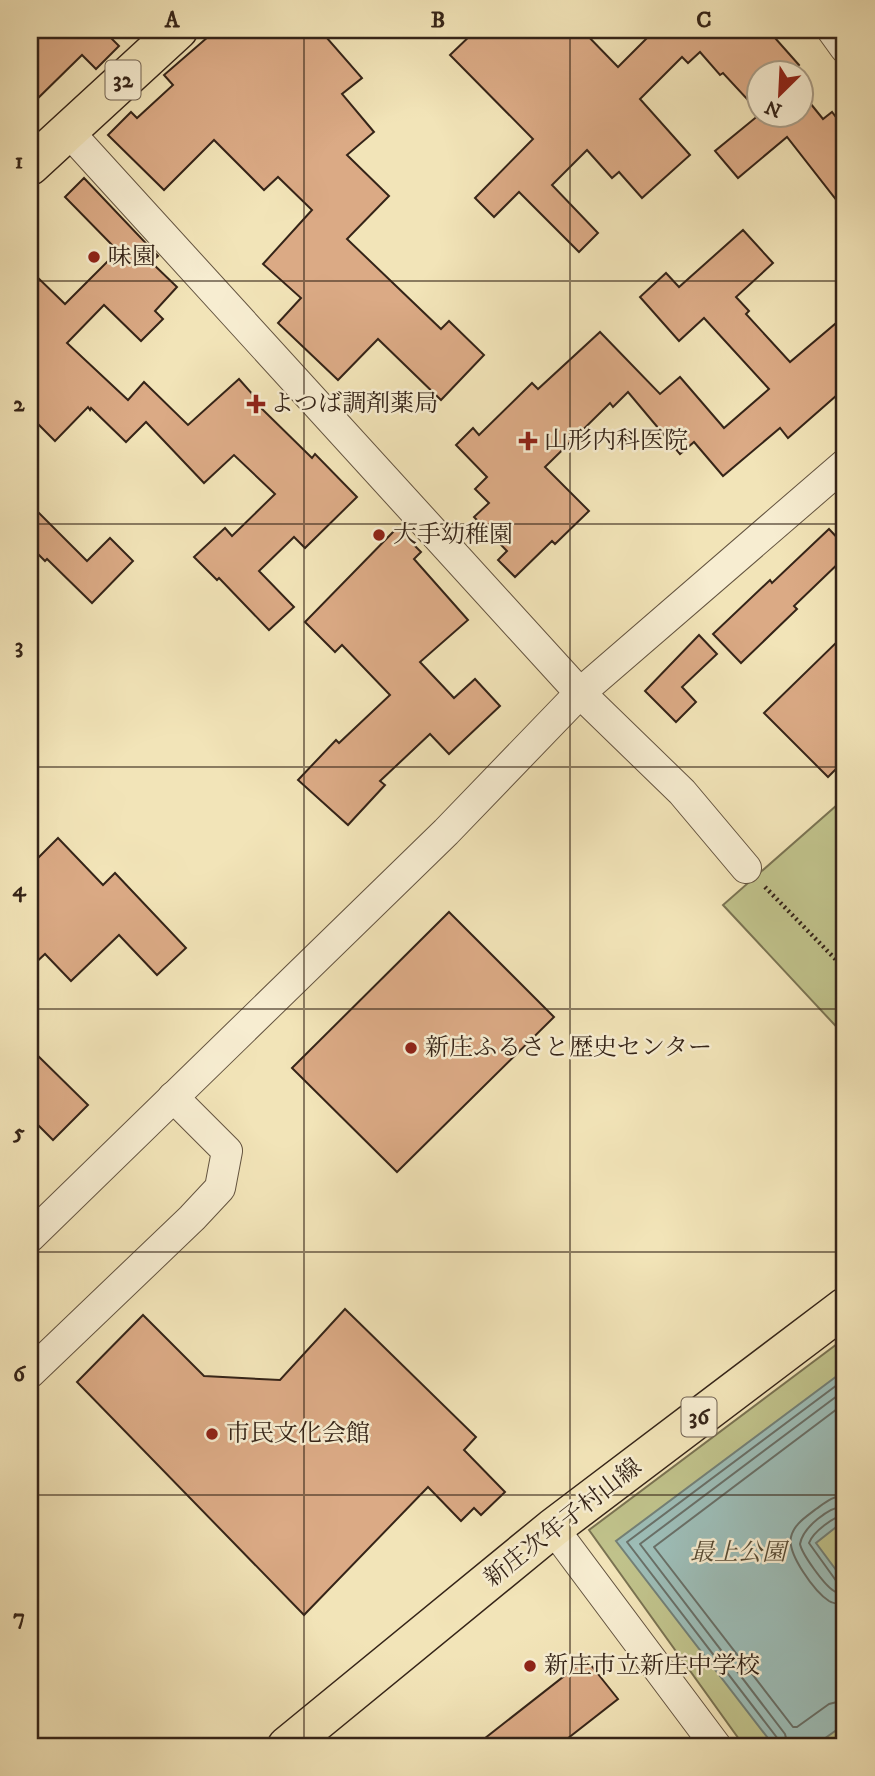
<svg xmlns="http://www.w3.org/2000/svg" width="875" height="1776" font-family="'IM FELL DW Pica','Noto Serif JP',serif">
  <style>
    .green { fill: #c0c28b; stroke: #7a7352; stroke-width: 2 }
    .water { fill: #9dbdb7; stroke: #738077; stroke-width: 2 }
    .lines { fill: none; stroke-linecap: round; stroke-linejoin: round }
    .shore { stroke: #697068; stroke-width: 2 }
    .building { fill: #dbaa85; stroke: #352418; stroke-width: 2 }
    .minor-casing { stroke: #645440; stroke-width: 32 }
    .major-casing { stroke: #352418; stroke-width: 41 }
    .path { stroke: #352418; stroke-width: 4.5; stroke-dasharray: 2 3.5; stroke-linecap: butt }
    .minor { stroke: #f7edd1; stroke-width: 30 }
    .major { stroke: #f2e4b8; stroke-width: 38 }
    .grid { fill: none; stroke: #352418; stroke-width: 2; stroke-opacity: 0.55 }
    .poi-dot { fill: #8f2418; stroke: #f7edd1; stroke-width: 2.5 }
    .labels { text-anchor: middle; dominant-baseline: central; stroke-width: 5; stroke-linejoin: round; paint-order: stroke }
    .shield { fill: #f7edd1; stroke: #6f6050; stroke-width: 2 }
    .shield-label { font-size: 23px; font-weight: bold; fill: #352418 }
    .poi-label { font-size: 24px; fill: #352418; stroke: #f7edd1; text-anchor: start }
    .street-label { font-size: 24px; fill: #352418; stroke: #f7edd1 }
    .park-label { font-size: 24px; font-style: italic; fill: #584c35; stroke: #f7edd1 }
    .neatline { fill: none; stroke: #352418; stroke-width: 2.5 }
    .grid-label { font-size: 23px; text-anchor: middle; font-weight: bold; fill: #352418 }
  </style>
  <rect width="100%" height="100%" fill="#f2e4b8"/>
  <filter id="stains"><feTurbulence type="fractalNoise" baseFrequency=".00286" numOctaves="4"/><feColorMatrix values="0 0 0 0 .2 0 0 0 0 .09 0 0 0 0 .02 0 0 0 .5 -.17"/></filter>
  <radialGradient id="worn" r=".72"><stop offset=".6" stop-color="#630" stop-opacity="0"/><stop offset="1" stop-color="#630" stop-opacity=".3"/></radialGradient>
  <!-- green -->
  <g class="green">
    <path d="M 845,798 L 845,1036 L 723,905 Z"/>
    <path d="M 845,1338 L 845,1746 L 744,1746 L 589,1530 Z"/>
  </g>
  <!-- water -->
  <path class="water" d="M 845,1370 L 845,1520 L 816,1543 L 845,1582 L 845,1724 L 814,1746 L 774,1746 L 616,1541 Z"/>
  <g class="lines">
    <!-- shore -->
    <g class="shore">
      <path d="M 845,1403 L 654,1547 L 793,1727 L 797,1727 L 829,1704 L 845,1700"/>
      <path d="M 845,1495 C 833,1496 826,1502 816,1509 C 806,1517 794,1524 791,1537 C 787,1554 815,1592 829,1601 C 834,1604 839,1604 845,1605"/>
      <path d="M 845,1506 C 829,1507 803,1527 800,1544 C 802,1554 824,1585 834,1591 C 838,1594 840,1594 845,1594"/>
      <path d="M 845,1515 C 834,1516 813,1532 809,1543 L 837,1582 L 845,1585"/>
      <path d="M 779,1746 L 778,1739 L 627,1542 L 845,1379"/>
      <path d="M 788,1746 L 785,1734 L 640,1544 L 845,1390"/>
    </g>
  </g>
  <!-- building -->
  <g class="building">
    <path d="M 30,30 L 108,30 L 105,32 L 119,46 L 96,69 L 82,55 L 30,106 Z"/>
    <path d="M 216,30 L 320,30 L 362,78 L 342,94 L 374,132 L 347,155 L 389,196 L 347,239 L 441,329 L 449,321 L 484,355 L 441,400 L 378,339 L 338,380 L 278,323 L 301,298 L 263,264 L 312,210 L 278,177 L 264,190 L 214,140 L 164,190 L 108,135 L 131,112 L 137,118 L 173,85 L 164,75 Z"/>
    <path d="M 476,30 L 582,30 L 618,67 L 655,30 L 768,30 L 799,65 L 789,74 L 760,74 L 760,113 L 723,73 L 720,75 L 700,52 L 688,63 L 682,57 L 640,99 L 690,155 L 642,198 L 619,172 L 612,178 L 587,150 L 552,185 L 598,233 L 579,252 L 519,192 L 494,217 L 475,198 L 533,139 L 450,55 Z"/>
    <path d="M 802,93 L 823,119 L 832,112 L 845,129 L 845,211 L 787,137 L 738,178 L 715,151 L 760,114 L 760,116 L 802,116 Z"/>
    <path d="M 84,178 L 158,256 L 151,262 L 177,287 L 155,311 L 163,319 L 141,341 L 104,305 L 67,343 L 128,400 L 144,382 L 188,425 L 239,379 L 262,405 L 260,407 L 312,458 L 315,454 L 357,497 L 305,548 L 294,537 L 259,571 L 294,607 L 269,630 L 219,578 L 217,580 L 194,557 L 225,528 L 232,536 L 275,494 L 234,455 L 204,483 L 146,422 L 126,442 L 91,408 L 90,410 L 88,407 L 55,441 L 30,416 L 30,270 L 65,304 L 118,251 L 65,197 Z"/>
    <path d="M 743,230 L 773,263 L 736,297 L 749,311 L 746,314 L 790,362 L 835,324 L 845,336 L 845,388 L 788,438 L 780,428 L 723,476 L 694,442 L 680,454 L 628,392 L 613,407 L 610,403 L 545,467 L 589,511 L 555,544 L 552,541 L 515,577 L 498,560 L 507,551 L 474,517 L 489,503 L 475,489 L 487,477 L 456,445 L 473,428 L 479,435 L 532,383 L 538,389 L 600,332 L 660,394 L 680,377 L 724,428 L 769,389 L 704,318 L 679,341 L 640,297 L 666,273 L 679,287 Z"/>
    <path d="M 30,504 L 87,561 L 110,538 L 133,561 L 92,603 L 47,559 L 45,561 L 30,546 Z"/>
    <path d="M 397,528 L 421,552 L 414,559 L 468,620 L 420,662 L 454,698 L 475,679 L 500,706 L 449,754 L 430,734 L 380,781 L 385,785 L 348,825 L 298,780 L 336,740 L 339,743 L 390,695 L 342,645 L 335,652 L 305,622 Z"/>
    <path d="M 829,529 L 845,546 L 845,557 L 794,606 L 797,609 L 741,663 L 713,634 L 770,580 L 772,583 Z"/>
    <path d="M 845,634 L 845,760 L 828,777 L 764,713 Z"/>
    <path d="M 699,635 L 717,654 L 682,687 L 696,702 L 676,722 L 645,691 Z"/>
    <path d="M 58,838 L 103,885 L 115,873 L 186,948 L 157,975 L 119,935 L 71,981 L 45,954 L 30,968 L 30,866 Z"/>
    <path d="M 449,912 L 554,1017 L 397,1172 L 292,1068 Z"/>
    <path d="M 30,1048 L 88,1105 L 53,1140 L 30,1117 Z"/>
    <path d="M 345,1309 L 476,1437 L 464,1450 L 505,1492 L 481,1515 L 474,1508 L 461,1521 L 428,1487 L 304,1615 L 77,1382 L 143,1315 L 204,1376 L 280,1380 Z"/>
    <path d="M 586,1659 L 618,1699 L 558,1746 L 475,1746 Z"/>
  </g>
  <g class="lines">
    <!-- minor casing -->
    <g class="minor-casing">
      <g id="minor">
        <path d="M 832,30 L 845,48"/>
        <path d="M 68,131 L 580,693 L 682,792 L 746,868"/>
        <path d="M 30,1237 L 446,832 L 580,693 L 845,464"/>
        <path d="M 30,1373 L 192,1218 L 220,1188 L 227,1151 L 173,1097"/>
        <path d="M 553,1528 L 716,1746"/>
      </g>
    </g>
    <!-- major casing -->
    <g class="major-casing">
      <g id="major">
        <path d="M 30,166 L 178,30"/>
        <path d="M 287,1746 L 553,1528 L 845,1307"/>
      </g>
    </g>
    <!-- path -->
    <path class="path" d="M 765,887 L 845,969"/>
    <!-- minor -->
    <use href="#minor" class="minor"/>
    <!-- major -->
    <use href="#major" class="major"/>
  </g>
  <!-- grid -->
  <path class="grid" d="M 304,30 L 304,1746M 570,30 L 570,1746M 30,281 L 845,281M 30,524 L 845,524M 30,767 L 845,767M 30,1009 L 845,1009M 30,1252 L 845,1252M 30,1495 L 845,1495"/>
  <!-- markers -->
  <g class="poi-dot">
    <circle cx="94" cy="257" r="7"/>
    <path d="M252.5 393.5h7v7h7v7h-7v7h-7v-7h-7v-7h7z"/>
    <path d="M524.5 430.5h7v7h7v7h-7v7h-7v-7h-7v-7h7z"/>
    <circle cx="379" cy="535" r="7"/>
    <circle cx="411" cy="1048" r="7"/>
    <circle cx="212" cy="1434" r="7"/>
    <circle cx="530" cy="1666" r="7"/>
  </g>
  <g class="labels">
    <!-- shield labels -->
    <g class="shield">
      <rect x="105.5" y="60.5" width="35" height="39" rx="5"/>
      <rect x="681.5" y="1397.5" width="35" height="39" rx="5"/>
    </g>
    <g class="shield-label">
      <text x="123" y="80">32</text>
      <text x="699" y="1417">36</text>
    </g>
    <!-- poi labels -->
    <g class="poi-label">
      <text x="108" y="257">味園</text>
      <text x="270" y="404">よつば調剤薬局</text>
      <text x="544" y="441">山形内科医院</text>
      <text x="393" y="535">大手幼稚園</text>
      <text x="425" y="1048">新庄ふるさと歴史センター</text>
      <text x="226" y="1434">市民文化会館</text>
      <text x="544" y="1666">新庄市立新庄中学校</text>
    </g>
    <!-- street labels -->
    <g class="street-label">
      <text transform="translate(563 1523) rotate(-38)">新庄次年子村山線</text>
    </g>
    <!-- park labels -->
    <g class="park-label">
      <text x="738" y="1553">最上公園</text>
    </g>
  </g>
  <!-- margin -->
  <rect width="875" height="1776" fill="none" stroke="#f2e4b8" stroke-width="77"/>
  <!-- north arrow -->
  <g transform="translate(780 94) rotate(204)"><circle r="33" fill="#f7edd1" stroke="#a99d87" stroke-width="2"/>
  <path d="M0-5L12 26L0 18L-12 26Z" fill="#8f2418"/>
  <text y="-10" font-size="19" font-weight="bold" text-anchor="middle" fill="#352418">N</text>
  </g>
  <rect x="38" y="38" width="798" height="1700" class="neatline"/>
  <g class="grid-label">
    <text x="172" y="27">A</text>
    <text x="438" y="27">B</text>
    <text x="704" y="27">C</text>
    <text x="19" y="168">1</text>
    <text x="19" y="411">2</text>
    <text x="19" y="653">3</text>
    <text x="19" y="896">4</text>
    <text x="19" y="1139">5</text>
    <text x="19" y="1381">6</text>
    <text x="19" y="1624">7</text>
  </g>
  <rect width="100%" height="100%" filter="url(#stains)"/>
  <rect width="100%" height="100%" fill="url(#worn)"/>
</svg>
